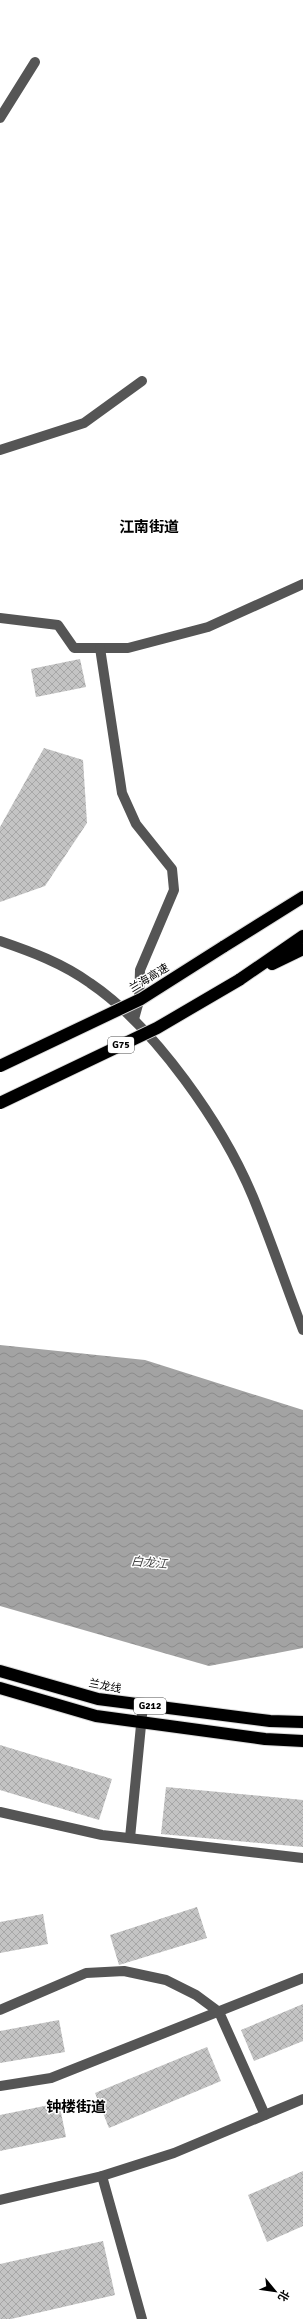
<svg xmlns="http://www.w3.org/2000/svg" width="303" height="2319" font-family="Signika,'Noto Sans SC',sans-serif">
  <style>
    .water { fill: url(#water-waves) }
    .building { fill: url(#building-cross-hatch) }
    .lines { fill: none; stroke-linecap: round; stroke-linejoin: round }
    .highway-casing { stroke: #dbdbdb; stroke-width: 14 }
    .minor { stroke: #555; stroke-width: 10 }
    .highway { stroke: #000; stroke-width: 12 }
    .highway-bridge-casing { stroke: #dbdbdb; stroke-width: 14; stroke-linecap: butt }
    .highway-bridge { stroke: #000; stroke-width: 12 }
    .labels { text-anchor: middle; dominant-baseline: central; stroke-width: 3; stroke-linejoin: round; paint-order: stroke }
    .shield { fill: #fff; stroke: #4c4c4c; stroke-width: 1 }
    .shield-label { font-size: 10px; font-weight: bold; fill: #000 }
    .street-label { font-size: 11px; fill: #000; stroke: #fff }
    .water-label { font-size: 12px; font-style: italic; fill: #444; stroke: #fff }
    .district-label { font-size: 15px; font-weight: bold; fill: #000; stroke: #fff }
  </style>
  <defs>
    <pattern id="water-waves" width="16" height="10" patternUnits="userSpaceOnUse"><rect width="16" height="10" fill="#a3a3a3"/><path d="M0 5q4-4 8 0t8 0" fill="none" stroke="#8b8b8b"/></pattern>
    <pattern id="building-cross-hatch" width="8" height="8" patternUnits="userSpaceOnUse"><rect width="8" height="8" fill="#c4c4c4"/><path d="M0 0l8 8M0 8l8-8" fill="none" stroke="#a7a7a7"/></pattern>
  </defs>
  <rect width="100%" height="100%" fill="#fff"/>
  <!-- water -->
  <path class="water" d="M 0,1345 L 145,1360 L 303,1410 L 303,1648 L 209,1666 L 0,1606 Z"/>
  <!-- building -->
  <g class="building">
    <path d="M 80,659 L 86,687 L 36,697 L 31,669 Z"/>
    <path d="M 44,748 L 83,760 L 87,823 L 45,886 L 0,902 L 0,827 Z"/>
    <path d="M 0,1745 L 112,1779 L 99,1820 L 0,1790 Z"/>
    <path d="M 166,1787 L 303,1800 L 303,1847 L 161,1834 Z"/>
    <path d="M 197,1907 L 207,1938 L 119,1965 L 110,1935 Z"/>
    <path d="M 43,1914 L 48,1944 L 0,1953 L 0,1922 Z"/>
    <path d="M 303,2004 L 303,2041 L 254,2061 L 241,2030 Z"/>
    <path d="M 59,2020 L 65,2052 L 0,2063 L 0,2031 Z"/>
    <path d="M 207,2047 L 221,2081 L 109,2128 L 95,2093 Z"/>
    <path d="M 59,2103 L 66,2137 L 0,2151 L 0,2115 Z"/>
    <path d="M 303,2171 L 303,2226 L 267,2242 L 248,2195 Z"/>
    <path d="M 103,2241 L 115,2295 L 11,2319 L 0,2319 L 0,2264 Z"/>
  </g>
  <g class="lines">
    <!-- highway casing -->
    <g class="highway-casing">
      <g id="highway">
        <path d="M 223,947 L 303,897"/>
        <path d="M 272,964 L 303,949"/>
        <path d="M 239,980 L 303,936"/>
        <path d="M 0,1671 L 98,1699 L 270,1721 L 303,1722"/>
        <path d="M 0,1688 L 96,1716 L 265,1739 L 303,1741"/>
      </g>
    </g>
    <!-- minor -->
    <g class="minor">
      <path d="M 0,118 L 35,62"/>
      <path d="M 0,450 L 84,423 L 142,381"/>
      <path d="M 0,618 L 58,625 L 74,648 L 128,648 L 208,627 L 303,584"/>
      <path d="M 100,648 L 122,793 L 136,824 L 172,869 L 174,890 L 140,970 L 139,1001 L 134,1019"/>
      <path d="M 0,941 C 32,952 62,963 90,983 C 155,1027 223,1125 253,1197 C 271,1241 286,1286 303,1330"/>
      <path d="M 0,1812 L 102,1835 L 303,1858"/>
      <path d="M 130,1838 L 143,1705"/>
      <path d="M 0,2010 L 86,1973 L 124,1971 L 166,1980 L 196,1995 L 219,2012 L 265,2115"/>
      <path d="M 0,2086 L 51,2078 L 303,1978"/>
      <path d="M 102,2176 L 142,2319"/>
      <path d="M 0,2200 L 102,2176 L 174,2153 L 303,2099"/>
    </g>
    <!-- highway -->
    <use href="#highway" class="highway"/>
    <!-- highway-bridge casing -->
    <g class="highway-bridge-casing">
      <g id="highway-bridge">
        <path d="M 0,1066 L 141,999 L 223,947"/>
        <path d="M 0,1103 L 157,1028 L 239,980"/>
      </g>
    </g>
    <!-- highway-bridge -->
    <use href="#highway-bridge" class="highway-bridge"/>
  </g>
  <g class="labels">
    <!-- shield labels -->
    <g class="shield">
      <rect x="108" y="1037" width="26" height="16" rx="3"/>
      <rect x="134" y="1698" width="32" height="16" rx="3"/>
    </g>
    <g class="shield-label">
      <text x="121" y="1045">G75</text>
      <text x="150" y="1706">G212</text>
    </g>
    <!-- street labels -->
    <g class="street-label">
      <text transform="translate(149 978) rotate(-31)">兰海高速</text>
      <text transform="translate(105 1686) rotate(11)">兰龙线</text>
    </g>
    <!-- water labels -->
    <g class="water-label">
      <text transform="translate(149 1563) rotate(5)">白龙江</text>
    </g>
    <!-- district labels -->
    <g class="district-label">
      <text x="149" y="527">江南街道</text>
      <text x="76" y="2107">钟楼街道</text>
    </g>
  </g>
  <!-- north arrow -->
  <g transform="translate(275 2291) rotate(119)" stroke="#ffffff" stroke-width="3" paint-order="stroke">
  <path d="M0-3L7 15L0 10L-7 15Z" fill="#000000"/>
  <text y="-6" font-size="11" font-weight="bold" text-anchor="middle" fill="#000000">北</text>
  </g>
</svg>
